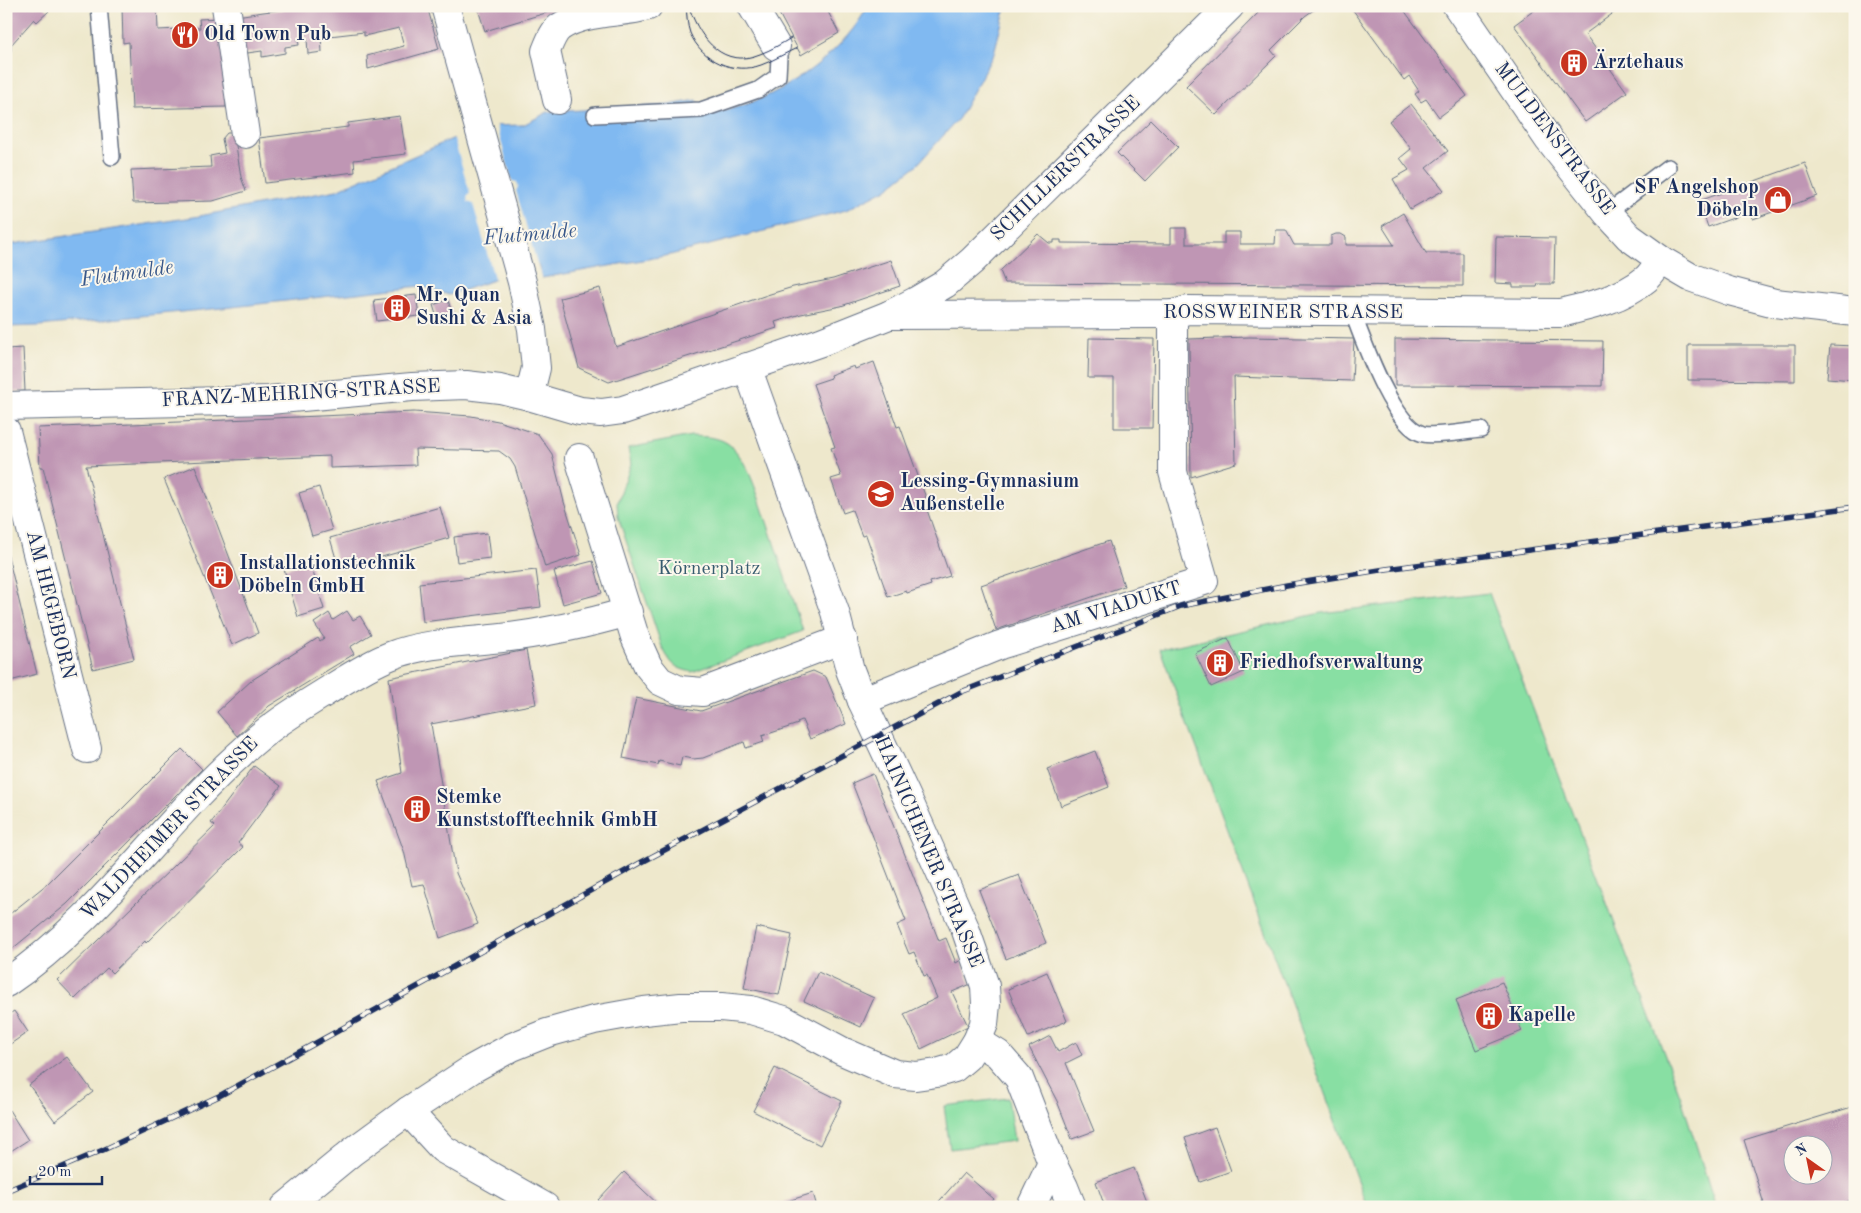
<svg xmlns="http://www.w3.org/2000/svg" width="1861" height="1213" font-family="'Old Standard TT',serif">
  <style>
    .green { fill: #88dfa3; stroke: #528780 }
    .water { fill: #80b9f1; stroke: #4e74a8 }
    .pier { fill: #eee8cc }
    .building { fill: #bf96b4; fill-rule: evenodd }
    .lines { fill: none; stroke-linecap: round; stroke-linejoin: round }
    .service-casing { stroke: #657084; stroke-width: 18 }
    .minor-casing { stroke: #657084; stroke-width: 30 }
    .secondary-casing { stroke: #657084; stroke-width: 30 }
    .service { stroke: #fff; stroke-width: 15 }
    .minor { stroke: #fff; stroke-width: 28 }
    .secondary { stroke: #fff; stroke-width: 28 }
    .tram { stroke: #1b2f5e; stroke-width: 1 }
    .rail-casing { stroke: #1b2f5e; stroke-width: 5.5 }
    .rail { stroke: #fbf7ec; stroke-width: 4; stroke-dasharray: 11; stroke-linecap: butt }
    .labels { text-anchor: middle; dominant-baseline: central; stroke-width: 4; stroke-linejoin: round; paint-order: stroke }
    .poi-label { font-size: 20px; font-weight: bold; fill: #1b2f5e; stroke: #fbf7ec; text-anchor: start }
    .street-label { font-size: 20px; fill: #1b2f5e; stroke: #fbf7ec }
    .park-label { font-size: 20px; fill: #365b6f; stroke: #fbf7ec }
    .water-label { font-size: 21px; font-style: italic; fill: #39588a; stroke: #fbf7ec }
  </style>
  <rect width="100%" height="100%" fill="#fbf7ec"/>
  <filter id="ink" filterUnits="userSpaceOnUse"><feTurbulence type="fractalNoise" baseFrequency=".02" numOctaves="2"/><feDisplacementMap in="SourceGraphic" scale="10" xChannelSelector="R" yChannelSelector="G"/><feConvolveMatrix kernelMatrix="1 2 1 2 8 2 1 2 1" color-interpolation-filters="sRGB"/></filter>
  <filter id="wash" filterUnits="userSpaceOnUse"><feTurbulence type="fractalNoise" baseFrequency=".0096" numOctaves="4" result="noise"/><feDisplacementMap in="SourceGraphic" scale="20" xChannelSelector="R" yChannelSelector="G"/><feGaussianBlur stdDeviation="1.12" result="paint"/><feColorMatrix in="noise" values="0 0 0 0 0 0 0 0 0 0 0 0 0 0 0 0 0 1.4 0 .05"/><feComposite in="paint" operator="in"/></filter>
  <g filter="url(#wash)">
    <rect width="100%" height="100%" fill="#eee8cc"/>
    <!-- green -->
    <g class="green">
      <path d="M 691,436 C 707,437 722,436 734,449 C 752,469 759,501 768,525 C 780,561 791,596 803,631 L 692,672 C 673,668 671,663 662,647 L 618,517 L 617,503 L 631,464 L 628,448 Z"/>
      <path d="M 1489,593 L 1681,1098 L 1716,1207 L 1367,1207 L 1160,649 L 1321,613 Z"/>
      <path d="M 1008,1098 L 1014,1141 L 950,1149 L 944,1106 Z"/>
    </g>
    <!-- water -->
    <path class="water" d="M 868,6 L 1006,6 L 994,53 L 959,118 L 917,165 L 886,189 L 846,210 L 670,255 L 542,278 L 538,265 L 449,295 L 420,286 L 232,307 L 39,326 L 6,327 L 6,245 L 194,217 L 337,190 L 452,139 L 490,126 L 523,125 L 548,112 L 668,105 L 697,100 L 703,116 C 720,111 739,108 755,101 C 798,84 846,48 868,6 Z"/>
    <!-- pier -->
    <path class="pier" d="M 489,123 L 496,123 L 512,181 L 517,182 L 518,187 L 516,191 L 541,277 L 537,268 L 495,281 L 473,204 L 468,202 L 467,197 L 470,193 L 453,136 Z"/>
    <g id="blocks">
      <!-- building -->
      <g class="building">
        <path d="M 6,6 L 43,6 L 49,11 L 37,22 L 34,19 L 11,45 L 11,51 L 6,57 Z"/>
        <path d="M 122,6 L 157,6 L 158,30 L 200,28 L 199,19 L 222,18 L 226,107 L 132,109 L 129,42 L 123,43 Z"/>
        <path d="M 305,6 L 427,6 L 439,49 L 368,69 L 367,56 L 404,46 L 399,28 L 364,36 L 364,32 L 321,37 L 322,52 L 308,54 L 307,38 L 298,39 L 299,45 L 285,47 L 285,53 L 262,57 L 262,51 L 240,54 L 236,16 Z"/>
        <path d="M 477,6 L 566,6 L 566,7 L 485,31 Z"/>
        <path d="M 775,6 L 825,6 L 839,33 L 801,55 Z"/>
        <path d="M 1265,6 L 1319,6 L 1305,16 L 1271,50 L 1276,56 L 1216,115 L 1186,86 Z"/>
        <path d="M 1350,6 L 1401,6 L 1467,96 L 1439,117 L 1426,99 L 1421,102 L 1415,94 L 1419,91 L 1409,76 L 1404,80 Z"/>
        <path d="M 1540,6 L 1623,6 L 1585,34 L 1627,92 L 1585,122 L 1514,25 Z"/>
        <path d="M 1411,104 L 1448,151 L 1426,168 L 1444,190 L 1410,209 L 1393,179 L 1409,170 L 1400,158 L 1411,149 L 1389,121 Z"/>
        <path d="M 400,116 L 406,154 L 354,160 L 355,172 L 265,183 L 259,138 L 348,127 L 348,123 Z"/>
        <path d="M 1151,120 L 1178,147 L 1145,181 L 1117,153 Z"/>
        <path d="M 227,133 L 234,133 L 241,177 L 246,191 L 213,201 L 133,203 L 131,170 L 211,167 L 210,156 L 225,153 L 222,139 Z"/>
        <path d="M 1805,163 L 1817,196 L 1753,219 L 1750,212 L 1708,227 L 1699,201 Z"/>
        <path d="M 1403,213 L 1426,253 L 1463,253 L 1463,286 L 1005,283 L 1000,271 L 1038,234 L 1049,243 L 1054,243 L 1054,240 L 1061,240 L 1061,243 L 1171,244 L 1171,228 L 1186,228 L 1186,244 L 1224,244 L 1224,232 L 1240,232 L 1240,244 L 1275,244 L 1276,230 L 1286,230 L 1294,245 L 1331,245 L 1331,236 L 1336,234 L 1341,234 L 1346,237 L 1346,245 L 1394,245 L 1382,226 Z"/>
        <path d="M 1496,237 L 1555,238 L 1554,284 L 1538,284 L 1537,287 L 1513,287 L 1513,284 L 1495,283 Z"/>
        <path d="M 891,260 L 900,286 L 841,306 L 801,314 L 775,322 L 777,328 L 609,382 L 579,368 L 560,298 L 600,288 L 616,347 L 767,295 L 793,287 L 833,279 Z"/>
        <path d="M 416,295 L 419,316 L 377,321 L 374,300 Z"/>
        <path d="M 448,300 L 453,316 L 438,321 L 433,305 Z"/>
        <path d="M 1249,337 L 1354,339 L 1352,381 L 1234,377 L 1236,463 L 1191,477 L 1189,339 Z"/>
        <path d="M 1089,338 L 1154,339 L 1152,428 L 1114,428 L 1114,378 L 1088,378 Z"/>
        <path d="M 1395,339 L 1603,341 L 1602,386 L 1395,385 Z"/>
        <path d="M 1688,345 L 1795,345 L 1795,381 L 1688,380 Z"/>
        <path d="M 1830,345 L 1855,346 L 1855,380 L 1827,378 Z"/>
        <path d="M 23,348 L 25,391 L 6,392 L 6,349 Z"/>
        <path d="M 874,362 L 897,427 L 900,426 L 930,509 L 927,510 L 950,576 L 930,582 L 931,585 L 907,593 L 906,591 L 888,597 L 866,535 L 862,536 L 852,510 L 843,513 L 831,479 L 841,476 L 831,448 L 835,447 L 813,384 L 831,378 L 830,375 L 854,366 L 855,369 Z"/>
        <path d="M 414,412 L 471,416 L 498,421 L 538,434 L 552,454 L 564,502 L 581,555 L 545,567 L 515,467 L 510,459 L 499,451 L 415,449 L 416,465 L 330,468 L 330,456 L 86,466 L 134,659 L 93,669 L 43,467 L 40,467 L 38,428 Z"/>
        <path d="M 195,466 L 258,633 L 232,645 L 164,479 Z"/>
        <path d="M 319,487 L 332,530 L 312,536 L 299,493 Z"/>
        <path d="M 440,507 L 449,538 L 339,569 L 330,538 Z"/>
        <path d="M 487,533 L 490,558 L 457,562 L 454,537 Z"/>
        <path d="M 1109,541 L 1124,586 L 996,630 L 981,585 Z"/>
        <path d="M 6,548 L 37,674 L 6,682 Z"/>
        <path d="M 593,561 L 602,593 L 563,604 L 554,571 Z"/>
        <path d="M 310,562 L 324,609 L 298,617 L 284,569 Z"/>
        <path d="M 536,570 L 541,607 L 423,622 L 419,583 Z"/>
        <path d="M 347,611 L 353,620 L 360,616 L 371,634 L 350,647 L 354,654 L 269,706 L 237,736 L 217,712 L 252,680 L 318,638 L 320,641 L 324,638 L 314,623 L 329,613 L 333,620 Z"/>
        <path d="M 1228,638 L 1244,672 L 1211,687 L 1195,653 Z"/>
        <path d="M 526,650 L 536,704 L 431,724 L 456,873 L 478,924 L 440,938 L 424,884 L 412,886 L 404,851 L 378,781 L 402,773 L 389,678 Z"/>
        <path d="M 813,671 L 826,677 L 846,724 L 810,739 L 802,720 L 797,722 L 798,724 L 762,736 L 764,742 L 746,748 L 744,742 L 703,758 L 693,759 L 682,757 L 680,766 L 659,761 L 658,765 L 623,758 L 636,698 L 701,711 Z"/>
        <path d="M 182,749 L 202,769 L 67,904 L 6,954 L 6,917 L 47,884 Z"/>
        <path d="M 1095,751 L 1109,787 L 1061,806 L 1047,769 Z"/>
        <path d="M 254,766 L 281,786 L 238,843 L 243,847 L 146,943 L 145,941 L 112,973 L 107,968 L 75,999 L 57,980 L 215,826 L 211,823 Z"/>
        <path d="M 873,774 L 939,941 L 946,938 L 956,963 L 961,960 L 971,984 L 952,992 L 968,1026 L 921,1049 L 904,1014 L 937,998 L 927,975 L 924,976 L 914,952 L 909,954 L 897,925 L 906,921 L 852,783 Z"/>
        <path d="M 1019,875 L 1046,943 L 1006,959 L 979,890 Z"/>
        <path d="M 756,927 L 792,935 L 779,995 L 744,988 Z"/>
        <path d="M 818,972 L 874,998 L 861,1027 L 804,1001 Z"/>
        <path d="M 1047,972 L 1067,1021 L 1028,1037 L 1008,989 Z"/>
        <path d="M 1502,982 L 1522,1031 L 1476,1050 L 1456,1000 Z"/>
        <path d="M 14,1011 L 28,1032 L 6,1047 L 6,1016 Z"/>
        <path d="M 1050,1036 L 1058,1052 L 1076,1042 L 1082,1055 L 1066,1063 L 1094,1131 L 1072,1139 L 1057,1101 L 1029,1047 Z"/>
        <path d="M 67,1057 L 93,1092 L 55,1121 L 29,1085 Z"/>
        <path d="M 775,1068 L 842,1101 L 820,1145 L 753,1111 Z"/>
        <path d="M 1855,1106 L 1855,1199 L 1829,1207 L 1765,1207 L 1744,1140 ZM 1794,1146 L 1824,1146 L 1824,1176 L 1794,1176 Z"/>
        <path d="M 9,1110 L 28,1140 L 6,1154 L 6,1111 Z"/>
        <path d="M 1215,1127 L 1231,1171 L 1200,1182 L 1185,1138 Z"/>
        <path d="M 1134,1168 L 1149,1207 L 1105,1207 L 1096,1182 Z"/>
        <path d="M 624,1172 L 661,1207 L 605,1207 L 598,1200 Z"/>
        <path d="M 964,1173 L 994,1199 L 988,1207 L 934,1207 Z"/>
        <path d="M 813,1193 L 817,1207 L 772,1207 L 772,1206 Z"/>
      </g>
    </g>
  </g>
  <g filter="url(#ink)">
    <use href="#blocks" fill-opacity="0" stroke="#657084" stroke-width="1"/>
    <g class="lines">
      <!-- service casing -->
      <g class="service-casing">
        <g id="service">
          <path d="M 99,6 L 112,157"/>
          <path d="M 595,115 L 701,110 L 758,90 L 778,76 L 779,57 L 776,46"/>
          <path d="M 1607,213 L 1668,167"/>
          <path d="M 1352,311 C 1363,340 1393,427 1423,434 C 1436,437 1466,431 1481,430"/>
        </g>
      </g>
      <!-- minor casing -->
      <g class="minor-casing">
        <g id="minor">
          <path d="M 226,6 L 245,134"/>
          <path d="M 445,6 L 522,282 L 532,329 L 536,368 L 529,396"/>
          <path d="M 752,6 L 776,46"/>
          <path d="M 557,100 L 546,51 C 549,44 553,32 560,27 C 585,10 620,14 648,6"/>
          <path d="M 889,315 L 1173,314 L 1188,310 L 1560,313 C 1590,306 1622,299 1646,279 C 1652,274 1656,266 1661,260"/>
          <path d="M 6,431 L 87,749"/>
          <path d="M 579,458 L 635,637 L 648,666 L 660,681 L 679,690 L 703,692 L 843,639"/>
          <path d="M 862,701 L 1000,645 L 1204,581 L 1173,472 L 1173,314"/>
          <path d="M 6,983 C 98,921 160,826 241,753 C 266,729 295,711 324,693 C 345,680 367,665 390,656 C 422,643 467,642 502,638 C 545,633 586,624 628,612"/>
          <path d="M 977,1041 L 998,1054 L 1019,1078 L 1052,1163 L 1064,1187 L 1072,1207"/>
          <path d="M 408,1111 L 443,1149 L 545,1207"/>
          <path d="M 1031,1207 L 1052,1163"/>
        </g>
      </g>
      <!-- secondary casing -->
      <g class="secondary-casing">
        <g id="secondary">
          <path d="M 1457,6 L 1549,140 L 1607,213 L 1629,237 L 1661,260 L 1690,277 L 1729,291 L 1775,303 L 1855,312"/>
          <path d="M 6,406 L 269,400 L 412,387 L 466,385 L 500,389 L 529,396 L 580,411 L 601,413 L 623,410 L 650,401 L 821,342 L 889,315 L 916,301 L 945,284 L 972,261 L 1230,6"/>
          <path d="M 285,1207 L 352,1152 L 408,1111 L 472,1069 L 512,1047 L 547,1033 L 594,1020 L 644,1011 L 681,1007 L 721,1007 L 751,1010 L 784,1020 L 842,1051 L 895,1074 L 916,1076 L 937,1073 L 954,1068 L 967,1057 L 977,1041 L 984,1024 L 986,1004 L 985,986 L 965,928 L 911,806 L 862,701 L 850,670 L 835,612 L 747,367"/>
        </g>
      </g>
      <!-- service -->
      <use href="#service" class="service"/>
      <!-- minor -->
      <use href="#minor" class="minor"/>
      <!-- secondary -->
      <use href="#secondary" class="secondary"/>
      <!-- tram -->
      <g class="tram">
        <path d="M 686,6 C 687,15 687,25 690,33 C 702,61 734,75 761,65 C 773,61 785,53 797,48"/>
        <path d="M 690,10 C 701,40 724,69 760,54 C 771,50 781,44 791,38"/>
      </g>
      <!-- rail casing -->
      <g class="rail-casing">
        <path id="rail" d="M 6,1191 L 103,1150 L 219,1096 L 334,1033 L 642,862 L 961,692 L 1181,606 L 1287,585 L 1386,569 L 1855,507"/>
      </g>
      <!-- rail -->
      <use href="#rail" class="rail"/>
    </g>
  </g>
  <!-- icons -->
  <defs>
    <g id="restaurant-disc" transform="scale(1.4375)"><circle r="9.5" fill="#c8321e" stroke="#fbf7ec"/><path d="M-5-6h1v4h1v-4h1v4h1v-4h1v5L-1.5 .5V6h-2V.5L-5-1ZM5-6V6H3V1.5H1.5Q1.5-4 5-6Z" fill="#fff"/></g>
    <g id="building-disc" transform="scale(1.4375)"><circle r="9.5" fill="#c8321e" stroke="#fbf7ec"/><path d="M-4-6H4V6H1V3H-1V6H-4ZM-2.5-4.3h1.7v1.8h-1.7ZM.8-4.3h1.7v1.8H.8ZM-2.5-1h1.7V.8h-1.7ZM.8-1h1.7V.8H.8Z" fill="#fff"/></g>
    <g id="shop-disc" transform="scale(1.4375)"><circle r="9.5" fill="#c8321e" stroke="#fbf7ec"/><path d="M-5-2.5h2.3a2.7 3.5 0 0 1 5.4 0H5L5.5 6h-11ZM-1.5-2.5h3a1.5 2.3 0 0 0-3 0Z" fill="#fff"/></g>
    <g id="school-disc" transform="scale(1.4375)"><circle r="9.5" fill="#c8321e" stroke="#fbf7ec"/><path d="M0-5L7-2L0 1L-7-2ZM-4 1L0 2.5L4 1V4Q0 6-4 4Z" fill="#fff"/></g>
  </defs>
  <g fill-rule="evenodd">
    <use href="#restaurant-disc" x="185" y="35"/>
    <use href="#building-disc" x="1574" y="63"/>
    <use href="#shop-disc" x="1778" y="200"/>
    <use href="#building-disc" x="397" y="308"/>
    <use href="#school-disc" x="881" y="494"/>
    <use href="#building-disc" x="220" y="575"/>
    <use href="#building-disc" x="1220" y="663"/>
    <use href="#building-disc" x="417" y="809"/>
    <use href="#building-disc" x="1489" y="1016"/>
  </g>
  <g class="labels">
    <!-- poi labels -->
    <g class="poi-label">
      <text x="204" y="35">Old Town Pub</text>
      <text x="1593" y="63">Ärztehaus</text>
      <text x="1759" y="188" text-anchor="end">SF Angelshop<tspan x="1759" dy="23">Döbeln</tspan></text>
      <text x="416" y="296">Mr. Quan<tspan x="416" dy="23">Sushi &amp; Asia</tspan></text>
      <text x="900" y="482">Lessing-Gymnasium<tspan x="900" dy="23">Außenstelle</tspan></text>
      <text x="239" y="564">Installationstechnik<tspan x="239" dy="23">Döbeln GmbH</tspan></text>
      <text x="1239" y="663">Friedhofsverwaltung</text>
      <text x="436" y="798">Stemke<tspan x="436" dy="23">Kunststofftechnik GmbH</tspan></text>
      <text x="1508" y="1016">Kapelle</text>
    </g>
    <!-- street labels -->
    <g class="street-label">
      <text transform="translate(1554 139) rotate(53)">MULDENSTRASSE</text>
      <text transform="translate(1066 169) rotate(-44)">SCHILLERSTRASSE</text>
      <text x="1283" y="313">ROSSWEINER STRASSE</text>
      <text transform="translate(301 394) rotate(-3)">FRANZ-MEHRING-STRASSE</text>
      <text transform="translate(50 605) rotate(76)">AM HEGEBORN</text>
      <text transform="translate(1116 608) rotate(-17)">AM VIADUKT</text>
      <text transform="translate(170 829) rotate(-46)">WALDHEIMER STRASSE</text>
      <text transform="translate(928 852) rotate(67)">HAINICHENER STRASSE</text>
    </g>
    <!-- park labels -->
    <g class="park-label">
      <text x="709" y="569">Körnerplatz</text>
    </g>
    <!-- water labels -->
    <g class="water-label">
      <text transform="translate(530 235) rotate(-5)">Flutmulde</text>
      <text transform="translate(127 274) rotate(-8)">Flutmulde</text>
    </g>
  </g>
  <!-- margin -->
  <rect width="1861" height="1213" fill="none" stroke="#fbf7ec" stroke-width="25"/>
  <!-- north arrow -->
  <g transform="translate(1808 1160) rotate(327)"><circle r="24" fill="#fbf7ec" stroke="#a1a7b3"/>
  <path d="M0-4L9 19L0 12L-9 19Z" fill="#c8321e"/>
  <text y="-8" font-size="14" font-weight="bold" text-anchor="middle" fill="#1b2f5e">N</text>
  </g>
  <!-- scale -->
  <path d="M30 1176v8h72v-8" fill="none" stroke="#1b2f5e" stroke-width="2.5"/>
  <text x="38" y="1176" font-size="15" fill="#1b2f5e" stroke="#fbf7ec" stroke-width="4" paint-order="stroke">20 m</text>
</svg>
